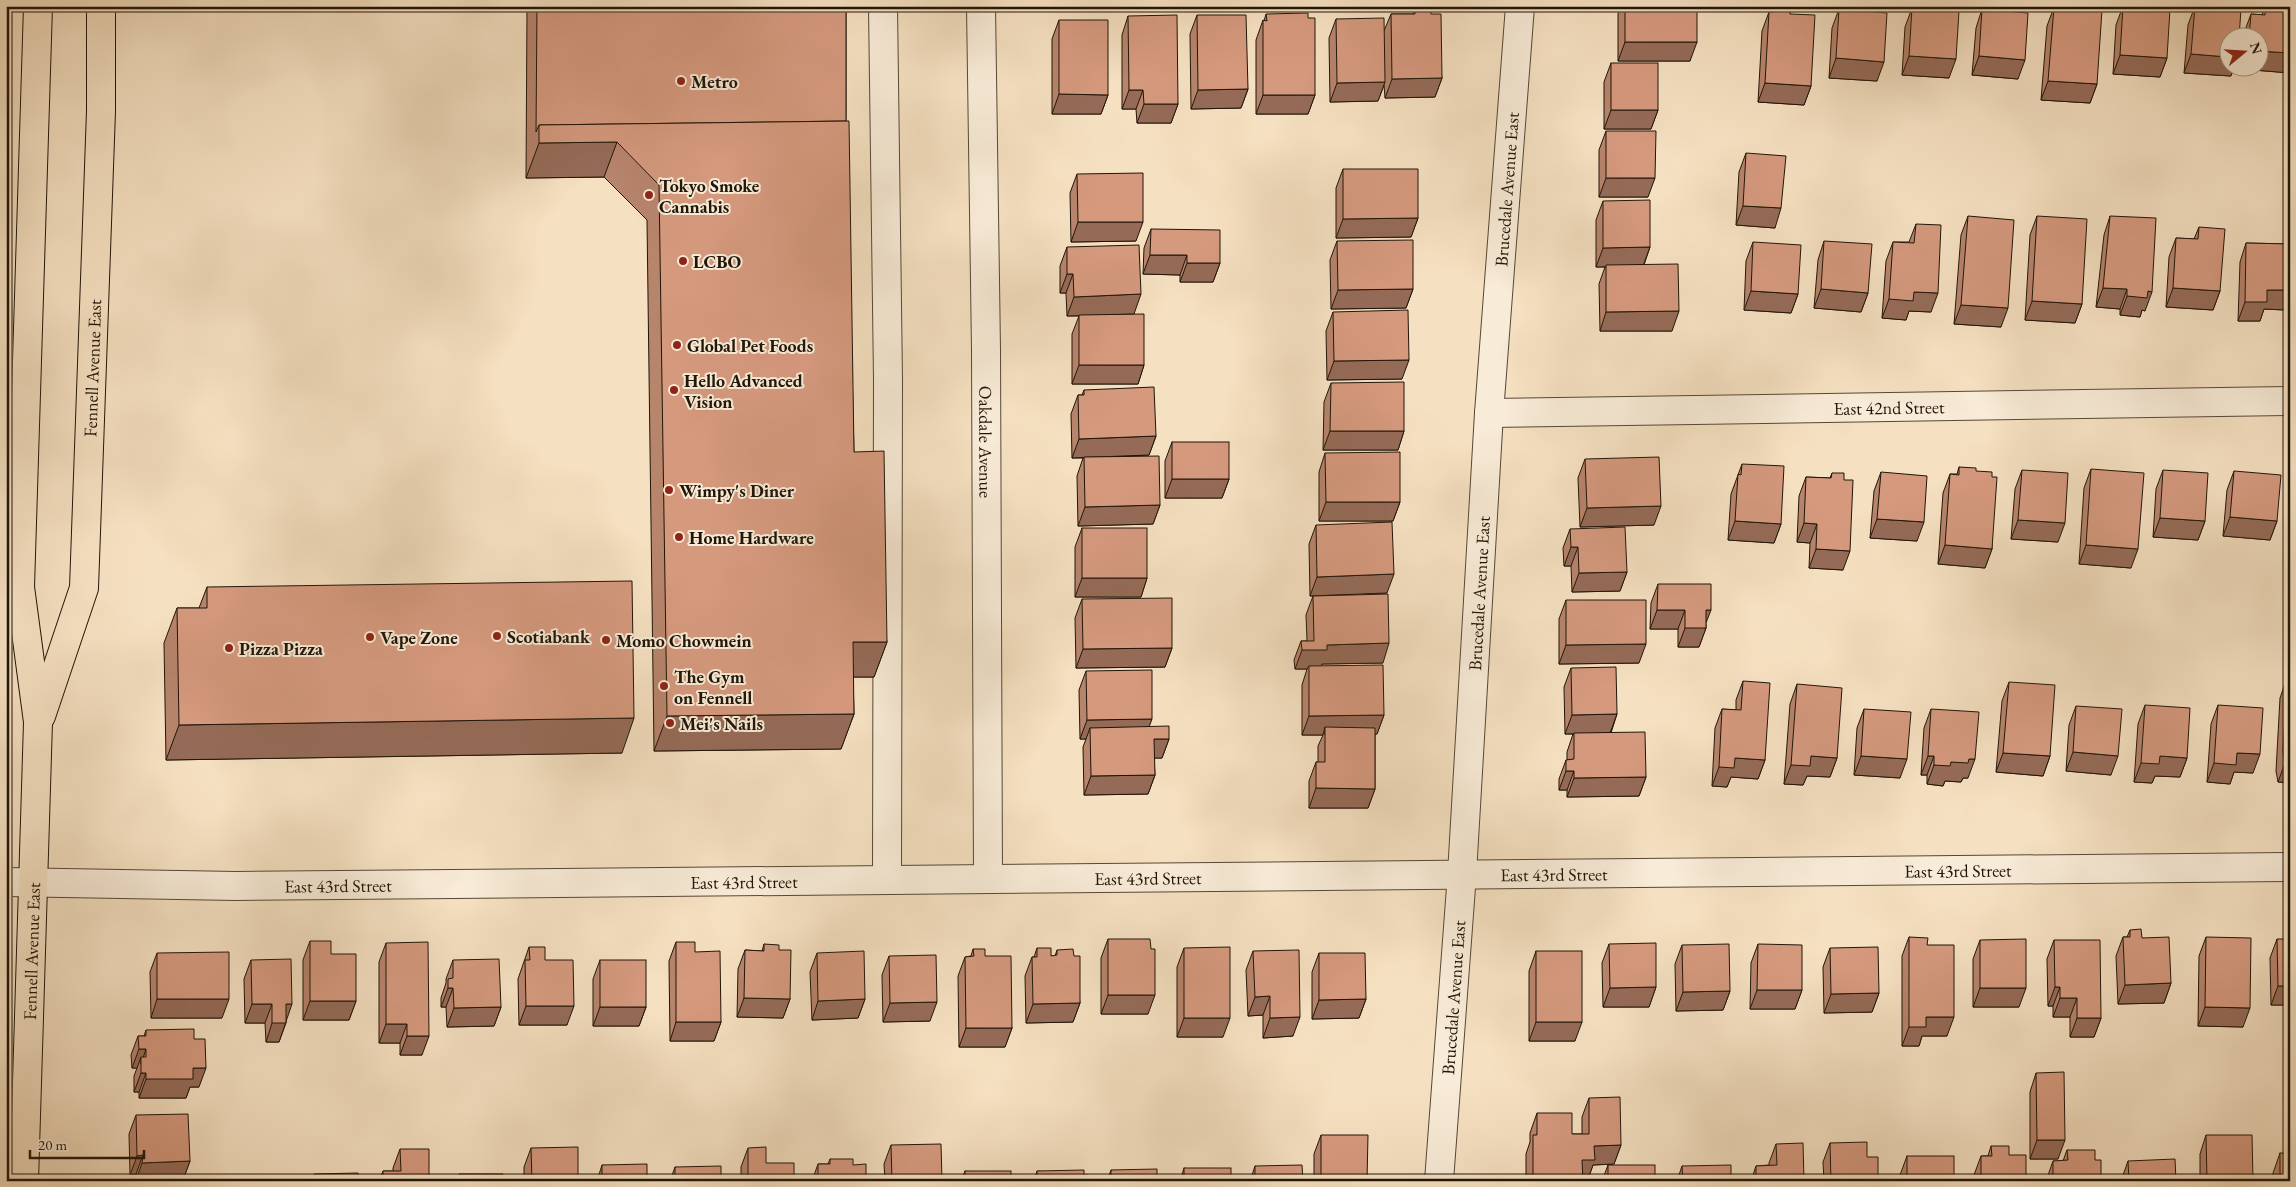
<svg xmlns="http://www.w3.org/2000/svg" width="2296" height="1187" font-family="'EB Garamond',serif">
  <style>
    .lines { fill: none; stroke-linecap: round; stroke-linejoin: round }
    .minor-casing { stroke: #554836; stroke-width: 30 }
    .major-casing { stroke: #201508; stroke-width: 30 }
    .minor { stroke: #f8ebd7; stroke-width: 28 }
    .major { stroke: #f5e0c1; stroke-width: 28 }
    .wall { fill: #b7846c; stroke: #201508 }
    .shaded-wall { fill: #956b58; stroke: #201508 }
    .building { fill: #d5997e; stroke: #201508 }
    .poi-dot { fill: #8f2418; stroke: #f8ebd7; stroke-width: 2 }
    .labels { text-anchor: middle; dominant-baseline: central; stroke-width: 4; stroke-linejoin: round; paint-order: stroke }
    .poi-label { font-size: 18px; font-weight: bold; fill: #201508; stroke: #f8ebd7; text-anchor: start }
    .street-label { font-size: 18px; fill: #201508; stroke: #f8ebd7 }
  </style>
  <rect width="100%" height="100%" fill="#f5e0c1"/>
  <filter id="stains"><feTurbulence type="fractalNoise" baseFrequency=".004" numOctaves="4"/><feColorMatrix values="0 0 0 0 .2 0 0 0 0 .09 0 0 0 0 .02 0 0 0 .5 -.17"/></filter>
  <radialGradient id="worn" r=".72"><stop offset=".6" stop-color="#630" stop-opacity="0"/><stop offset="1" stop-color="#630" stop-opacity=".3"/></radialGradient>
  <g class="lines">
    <!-- minor casing -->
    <g class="minor-casing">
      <g id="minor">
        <path d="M 883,6 L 888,380 L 887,880"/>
        <path id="s1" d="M 981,6 L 986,350 L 988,879"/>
        <path id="s2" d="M 1489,413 L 2290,401"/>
        <path id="s3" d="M 6,882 L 236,886 L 2290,867"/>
        <path id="s4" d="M 1439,1181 L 1462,874 L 1489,413 L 1520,6"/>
      </g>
    </g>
    <!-- major casing -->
    <g class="major-casing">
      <g id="major">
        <path id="s5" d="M 41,716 L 84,588 L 101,111 L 101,6"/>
        <path id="s6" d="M 24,1181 L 38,722 L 20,587 L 38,6"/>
      </g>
    </g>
    <!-- minor -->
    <use href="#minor" class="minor"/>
    <!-- major -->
    <use href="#major" class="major"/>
  </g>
  <!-- wall -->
  <g class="wall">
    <path d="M 527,6 L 846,6 L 846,121 L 854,452 L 887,642 L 874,677 L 853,677 L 854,714 L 841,749 L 654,751 L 647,220 L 604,177 L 526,178 Z"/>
    <path d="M 1620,6 L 1697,6 L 1690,61 L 1618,61 L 1618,14 Z"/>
    <path d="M 1773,6 L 1790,6 L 1790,14 L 1811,86 L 1804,105 L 1758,102 L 1762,31 L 1769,12 L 1771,12 Z"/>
    <path d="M 2123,6 L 2167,58 L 2160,77 L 2113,74 L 2116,25 Z"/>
    <path d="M 2195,6 L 2231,76 L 2184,73 L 2188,25 Z"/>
    <path d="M 2265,6 L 2290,6 L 2290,73 L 2241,69 L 2241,68 L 2258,68 L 2258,38 L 2244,38 L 2244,33 L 2251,14 L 2262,15 Z"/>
    <path d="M 1416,7 L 1431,14 L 1442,78 L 1435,97 L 1385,98 L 1384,85 L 1378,101 L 1330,102 L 1329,38 L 1336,19 L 1384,31 L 1391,14 L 1413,14 Z"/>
    <path d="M 2054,7 L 2097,84 L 2090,103 L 2041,100 L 2047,26 Z"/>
    <path d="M 1912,8 L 1949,78 L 1902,75 L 1905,27 Z"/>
    <path d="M 1839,9 L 1877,81 L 1829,78 L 1832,28 Z"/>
    <path d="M 1982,9 L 2018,79 L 1972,75 L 1976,28 Z"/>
    <path d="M 1266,14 L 1315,95 L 1308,114 L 1256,114 L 1256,40 L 1263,20 L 1264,21 Z"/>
    <path d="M 1197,15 L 1248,89 L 1241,108 L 1191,109 L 1190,34 Z"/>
    <path d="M 1128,16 L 1178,104 L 1171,123 L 1137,123 L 1136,109 L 1122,109 L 1122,35 Z"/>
    <path d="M 1059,20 L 1108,95 L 1101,114 L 1052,114 L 1052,39 Z"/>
    <path d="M 1611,63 L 1658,110 L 1651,129 L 1604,129 L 1604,82 Z"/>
    <path d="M 1606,131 L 1648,197 L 1599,197 L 1599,150 Z"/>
    <path d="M 1746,153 L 1775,228 L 1736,225 L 1739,172 Z"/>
    <path d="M 1343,169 L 1418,218 L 1411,237 L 1336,238 L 1336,188 Z"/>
    <path d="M 1077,174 L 1136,241 L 1071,242 L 1070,193 Z"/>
    <path d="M 1603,201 L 1650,247 L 1644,265 L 1672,331 L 1600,331 L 1599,284 L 1605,267 L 1596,267 L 1596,220 Z"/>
    <path d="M 1968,216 L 2001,327 L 1954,324 L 1961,235 Z"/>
    <path d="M 2037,216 L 2082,304 L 2075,323 L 2025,320 L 2030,235 Z"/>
    <path d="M 2110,216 L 2145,311 L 2142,310 L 2140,317 L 2120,315 L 2120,309 L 2096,307 L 2104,235 Z"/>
    <path d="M 1916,224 L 1931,312 L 1909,311 L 1906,320 L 1882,318 L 1886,261 L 1893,242 L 1909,242 Z"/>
    <path d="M 2199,227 L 2220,291 L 2213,310 L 2166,307 L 2169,257 L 2176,238 L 2194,239 Z"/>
    <path d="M 1151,229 L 1220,263 L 1213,282 L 1180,282 L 1180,275 L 1143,274 L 1144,248 Z"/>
    <path d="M 1337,241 L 1413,289 L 1406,308 L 1331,309 L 1330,260 Z"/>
    <path d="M 1824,241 L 1868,293 L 1861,312 L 1814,308 L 1818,260 Z"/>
    <path d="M 1753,242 L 1798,294 L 1791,313 L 1744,310 L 1746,261 Z"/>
    <path d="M 2246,243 L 2290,244 L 2290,298 L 2285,310 L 2264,309 L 2260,321 L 2238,321 L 2240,262 Z"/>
    <path d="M 1067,247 L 1134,314 L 1093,315 L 1144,365 L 1138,384 L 1072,384 L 1072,334 L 1079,316 L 1067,316 L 1066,293 L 1060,293 L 1060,266 Z"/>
    <path d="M 1333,312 L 1402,379 L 1327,380 L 1326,331 Z"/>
    <path d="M 1331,383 L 1404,431 L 1398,450 L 1323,450 L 1324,402 Z"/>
    <path d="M 1084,390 L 1156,436 L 1149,455 L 1114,457 L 1160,505 L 1153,524 L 1078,526 L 1077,476 L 1083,458 L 1072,458 L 1071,414 L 1078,395 L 1082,395 Z"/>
    <path d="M 1172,442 L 1229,479 L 1222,498 L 1165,498 L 1165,461 Z"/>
    <path d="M 1325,453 L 1400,502 L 1393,521 L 1319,521 L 1319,472 Z"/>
    <path d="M 1585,459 L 1654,525 L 1580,527 L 1578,478 Z"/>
    <path d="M 1742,464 L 1781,524 L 1774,543 L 1728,540 L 1731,494 Z"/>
    <path d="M 1959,467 L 1992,477 L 1992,549 L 1985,568 L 1938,564 L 1943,493 L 1950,474 L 1957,474 Z"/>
    <path d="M 2091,469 L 2131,568 L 2079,564 L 2084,488 Z"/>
    <path d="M 2022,470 L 2058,542 L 2011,539 L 2015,489 Z"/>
    <path d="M 2163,470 L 2205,521 L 2198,540 L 2153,537 L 2156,489 Z"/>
    <path d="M 2234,471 L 2277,521 L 2270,540 L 2223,536 L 2227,490 Z"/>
    <path d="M 1881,472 L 1917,541 L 1870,538 L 1874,491 Z"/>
    <path d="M 1832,473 L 1844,480 L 1843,570 L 1809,568 L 1810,543 L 1797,542 L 1799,496 L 1806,477 L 1830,478 Z"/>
    <path d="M 1316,525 L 1387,593 L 1324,595 L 1383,663 L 1322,664 L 1321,666 L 1384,715 L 1377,734 L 1375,734 L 1375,789 L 1368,808 L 1309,808 L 1309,781 L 1316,762 L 1318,762 L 1318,746 L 1323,735 L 1302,735 L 1302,685 L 1307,669 L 1295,669 L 1294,660 L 1301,641 L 1307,641 L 1306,615 L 1313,596 L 1310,596 L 1309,544 Z"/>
    <path d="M 1082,528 L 1147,578 L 1141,597 L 1075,597 L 1075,547 Z"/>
    <path d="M 1570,529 L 1627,572 L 1620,591 L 1572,592 L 1571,566 L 1564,566 L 1563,548 Z"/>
    <path d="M 1658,584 L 1706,624 L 1706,628 L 1699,647 L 1678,647 L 1678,629 L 1650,629 L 1651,603 Z"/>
    <path d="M 207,587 L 622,753 L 166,760 L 164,643 L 177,608 L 199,608 Z"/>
    <path d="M 1082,599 L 1172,648 L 1165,667 L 1076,668 L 1075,618 Z"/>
    <path d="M 1566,600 L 1639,663 L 1559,664 L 1559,619 Z"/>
    <path d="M 1571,668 L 1617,714 L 1611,733 L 1646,777 L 1639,796 L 1567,797 L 1567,790 L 1559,790 L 1559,779 L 1566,760 L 1567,760 L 1567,752 L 1573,734 L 1565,734 L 1564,687 Z"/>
    <path d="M 1086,671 L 1149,727 L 1169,739 L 1162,758 L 1154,758 L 1155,775 L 1148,794 L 1084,795 L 1083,747 L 1086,739 L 1080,739 L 1079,690 Z"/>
    <path d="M 2287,678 L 2290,679 L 2290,783 L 2278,782 L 2276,771 L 2280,698 Z"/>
    <path d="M 1743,681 L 1765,760 L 1758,779 L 1731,777 L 1727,787 L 1712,786 L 1715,728 L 1722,709 L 1736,710 L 1736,700 Z"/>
    <path d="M 2009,682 L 2050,756 L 2043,776 L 1996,772 L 2002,701 Z"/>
    <path d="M 1797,684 L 1837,758 L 1830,777 L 1807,776 L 1803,785 L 1784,784 L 1790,704 Z"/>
    <path d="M 2145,705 L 2187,758 L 2180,777 L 2155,776 L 2152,783 L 2134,782 L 2138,724 Z"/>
    <path d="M 2218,705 L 2253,773 L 2234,772 L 2230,784 L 2207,782 L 2211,724 Z"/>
    <path d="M 2076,706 L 2111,775 L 2066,771 L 2069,725 Z"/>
    <path d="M 1864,709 L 1900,778 L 1854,775 L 1857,728 Z"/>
    <path d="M 1931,709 L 1968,778 L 1963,778 L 1961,782 L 1945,781 L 1943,786 L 1927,784 L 1927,775 L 1921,775 L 1924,728 Z"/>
    <path d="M 2130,930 L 2142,938 L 2171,983 L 2164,1003 L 2118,1004 L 2116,956 L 2123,937 L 2127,937 Z"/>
    <path d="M 1909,937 L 1927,945 L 1947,1036 L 1922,1036 L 1919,1046 L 1902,1046 L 1902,956 Z"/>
    <path d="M 2206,937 L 2243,1027 L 2198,1026 L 2199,956 Z"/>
    <path d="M 1108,939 L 1148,1014 L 1101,1014 L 1101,958 Z"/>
    <path d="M 2277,939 L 2290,1005 L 2271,1005 L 2270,958 Z"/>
    <path d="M 1980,940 L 2019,1007 L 1973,1007 L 1973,959 Z"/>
    <path d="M 2054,940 L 2101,1018 L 2094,1037 L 2070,1037 L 2070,1017 L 2053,1017 L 2053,1006 L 2048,1006 L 2047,959 Z"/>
    <path d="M 310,941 L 331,954 L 356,1001 L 349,1020 L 303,1020 L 303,960 Z"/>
    <path d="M 676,942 L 695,952 L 721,1022 L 714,1041 L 670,1041 L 669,961 Z"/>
    <path d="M 386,943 L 422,1055 L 400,1055 L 400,1043 L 379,1043 L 379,962 Z"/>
    <path d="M 764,944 L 779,950 L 790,999 L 783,1018 L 737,1017 L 738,969 L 745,950 L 762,951 Z"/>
    <path d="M 1609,944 L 1656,987 L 1649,1007 L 1603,1007 L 1602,963 Z"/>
    <path d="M 1758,944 L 1802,990 L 1795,1009 L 1750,1009 L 1751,963 Z"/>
    <path d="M 1682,945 L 1730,991 L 1723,1010 L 1676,1011 L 1675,964 Z"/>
    <path d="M 529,947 L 545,960 L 567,1025 L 519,1025 L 518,979 Z"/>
    <path d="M 1037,948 L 1051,956 L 1055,956 L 1057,950 L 1074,956 L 1080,1003 L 1073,1022 L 1026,1023 L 1025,976 L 1032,957 L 1034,957 Z"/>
    <path d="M 1184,948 L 1223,1037 L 1177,1037 L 1177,967 Z"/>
    <path d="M 1830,948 L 1879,993 L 1872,1012 L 1824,1013 L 1823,967 Z"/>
    <path d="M 973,949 L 985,956 L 1012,1028 L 1005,1047 L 959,1047 L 958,976 L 965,957 L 971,956 Z"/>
    <path d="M 1253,951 L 1293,1036 L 1263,1038 L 1263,1015 L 1248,1016 L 1246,970 Z"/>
    <path d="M 1536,951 L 1575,1041 L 1529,1041 L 1529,971 Z"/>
    <path d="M 157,953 L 222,1018 L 151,1018 L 150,972 Z"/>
    <path d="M 817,953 L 865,999 L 858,1018 L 812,1020 L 810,972 Z"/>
    <path d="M 1319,953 L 1366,999 L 1359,1018 L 1312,1019 L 1312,972 Z"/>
    <path d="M 889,956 L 930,1021 L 883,1022 L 882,975 Z"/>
    <path d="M 251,960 L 286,1020 L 286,1023 L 279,1042 L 266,1042 L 265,1023 L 245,1023 L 244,979 Z"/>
    <path d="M 453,960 L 501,1007 L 494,1026 L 447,1027 L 446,1007 L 441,1007 L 441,998 L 446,983 L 446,979 Z"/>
    <path d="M 600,960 L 646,1007 L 639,1026 L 593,1026 L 593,979 Z"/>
    <path d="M 146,1030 L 199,1087 L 190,1087 L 186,1098 L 139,1098 L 139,1092 L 134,1092 L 134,1076 L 137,1068 L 132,1068 L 131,1055 L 138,1036 L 144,1036 Z"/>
    <path d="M 2036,1073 L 2058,1159 L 2030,1159 L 2030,1092 Z"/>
    <path d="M 1589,1098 L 1621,1145 L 1614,1164 L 1593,1165 L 1588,1179 L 1583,1179 L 1583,1181 L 1526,1181 L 1526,1154 L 1530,1142 L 1530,1133 L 1537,1113 L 1572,1134 L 1582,1134 L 1582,1117 Z"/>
    <path d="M 136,1115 L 190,1161 L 183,1180 L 136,1181 L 136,1174 L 130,1175 L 129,1134 Z"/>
    <path d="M 1321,1135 L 1367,1181 L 1314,1181 L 1314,1154 Z"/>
    <path d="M 2206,1135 L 2253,1181 L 2200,1181 L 2200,1154 Z"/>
    <path d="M 1830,1143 L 1867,1157 L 1878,1181 L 1824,1181 L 1823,1162 Z"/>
    <path d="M 1776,1144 L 1804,1181 L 1751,1181 L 1756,1166 L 1769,1165 L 1769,1163 Z"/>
    <path d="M 891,1145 L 942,1181 L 885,1181 L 884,1164 Z"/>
    <path d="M 1991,1146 L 2009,1155 L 2026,1181 L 1974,1181 L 1974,1175 L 1981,1156 L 1988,1156 Z"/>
    <path d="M 531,1148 L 578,1181 L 524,1181 L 524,1167 Z"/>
    <path d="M 748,1148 L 766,1163 L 794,1181 L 741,1181 L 741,1167 Z"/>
    <path d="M 400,1149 L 429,1181 L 379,1181 L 383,1171 L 393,1171 L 393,1168 Z"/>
    <path d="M 2067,1150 L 2095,1160 L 2101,1181 L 2046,1181 L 2053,1161 L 2063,1161 Z"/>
    <path d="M 2280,1153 L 2290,1181 L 2273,1181 L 2273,1173 Z"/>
    <path d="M 1907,1156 L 1954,1181 L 1900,1181 L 1900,1175 Z"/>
    <path d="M 830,1159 L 853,1165 L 866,1181 L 812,1181 L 818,1164 L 828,1164 Z"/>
    <path d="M 2128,1161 L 2176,1181 L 2121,1181 Z"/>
    <path d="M 602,1165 L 647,1181 L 597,1181 Z"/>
    <path d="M 1608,1165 L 1655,1181 L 1602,1181 Z"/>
    <path d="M 1255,1166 L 1303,1181 L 1250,1181 Z"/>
    <path d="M 1682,1166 L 1731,1181 L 1677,1181 Z"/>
    <path d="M 675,1167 L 721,1181 L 670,1181 Z"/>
    <path d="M 1184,1168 L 1231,1181 L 1180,1181 Z"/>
    <path d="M 1111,1170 L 1157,1181 L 1107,1181 Z"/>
    <path d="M 965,1171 L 1011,1181 L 961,1181 Z"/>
    <path d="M 1037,1171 L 1084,1175 L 1088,1181 L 1034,1181 Z"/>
  </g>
  <!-- shaded-wall -->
  <g class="shaded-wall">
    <path d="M 1625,42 L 1697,42 L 1690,61 L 1618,61 Z"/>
    <path d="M 2258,51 L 2290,53 L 2290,73 L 2241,69 L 2242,68 L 2258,68 Z"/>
    <path d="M 2191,54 L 2228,57 L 2228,68 L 2234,68 L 2231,76 L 2184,73 Z"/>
    <path d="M 2120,55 L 2167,58 L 2160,77 L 2113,74 Z"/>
    <path d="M 1909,56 L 1956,59 L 1949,78 L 1902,75 Z"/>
    <path d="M 1979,56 L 2025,60 L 2018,79 L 1972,75 Z"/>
    <path d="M 1836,58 L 1884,62 L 1877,81 L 1829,78 Z"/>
    <path d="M 1442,78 L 1435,97 L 1385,98 L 1392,79 Z"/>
    <path d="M 2048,81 L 2097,84 L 2090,103 L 2041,100 Z"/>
    <path d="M 1385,82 L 1378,101 L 1330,102 L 1337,83 Z"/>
    <path d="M 1765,83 L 1811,86 L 1804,105 L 1758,102 Z"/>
    <path d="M 1248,89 L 1241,108 L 1191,109 L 1198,90 Z"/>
    <path d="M 1129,90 L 1143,90 L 1136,109 L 1122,109 Z"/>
    <path d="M 1059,94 L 1108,95 L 1101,114 L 1052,114 Z"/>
    <path d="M 1263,95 L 1315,95 L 1308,114 L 1256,114 Z"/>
    <path d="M 1144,104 L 1178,104 L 1171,123 L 1137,123 Z"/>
    <path d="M 1611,110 L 1658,110 L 1651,129 L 1604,129 Z"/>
    <path d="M 617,142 L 604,177 L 526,178 L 539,143 Z"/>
    <path d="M 1606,178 L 1655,178 L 1648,197 L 1599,197 Z"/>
    <path d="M 1743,206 L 1781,208 L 1775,228 L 1736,225 Z"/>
    <path d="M 1418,218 L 1411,237 L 1336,238 L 1343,219 Z"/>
    <path d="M 1078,222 L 1143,222 L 1136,241 L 1071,242 Z"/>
    <path d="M 1650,247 L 1643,266 L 1596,267 L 1603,248 Z"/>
    <path d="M 1150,255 L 1187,255 L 1180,275 L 1143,274 Z"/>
    <path d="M 1187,263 L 1220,263 L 1213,282 L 1180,282 Z"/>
    <path d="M 1067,274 L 1073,274 L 1066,293 L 1060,293 Z"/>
    <path d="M 2103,288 L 2127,289 L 2120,309 L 2096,307 Z"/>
    <path d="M 2173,288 L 2220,291 L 2213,310 L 2166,307 Z"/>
    <path d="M 1413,289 L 1406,308 L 1331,309 L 1338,290 Z"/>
    <path d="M 1821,289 L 1868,293 L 1861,312 L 1814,308 Z"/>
    <path d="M 2267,290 L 2290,290 L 2290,298 L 2285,310 L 2264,309 L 2260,321 L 2238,321 L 2245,302 Z"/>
    <path d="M 1751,291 L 1798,294 L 1791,313 L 1744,310 Z"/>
    <path d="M 2148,291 L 2152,292 L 2145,311 L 2142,310 L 2140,317 L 2120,315 L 2127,296 Z"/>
    <path d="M 1914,292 L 1938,293 L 1931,312 L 1909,311 L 1906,320 L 1882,318 L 1889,299 Z"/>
    <path d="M 1141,294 L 1134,314 L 1067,316 L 1074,297 Z"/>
    <path d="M 2032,301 L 2082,304 L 2075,323 L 2025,320 Z"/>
    <path d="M 1961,305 L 2008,308 L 2001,327 L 1954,324 Z"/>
    <path d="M 1679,311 L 1672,331 L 1600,331 L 1606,312 Z"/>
    <path d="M 1409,360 L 1402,379 L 1327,380 L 1334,361 Z"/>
    <path d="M 1079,365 L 1144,365 L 1138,384 L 1072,384 Z"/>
    <path d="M 1330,431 L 1404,431 L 1398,450 L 1323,450 Z"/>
    <path d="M 1156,436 L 1149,455 L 1072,458 L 1079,439 Z"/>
    <path d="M 1172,479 L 1229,479 L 1222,498 L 1165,498 Z"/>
    <path d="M 1326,502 L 1400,502 L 1393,521 L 1319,521 Z"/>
    <path d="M 1160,505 L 1153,524 L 1078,526 L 1085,507 Z"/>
    <path d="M 1661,506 L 1654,525 L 1580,527 L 1587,508 Z"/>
    <path d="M 2230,517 L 2277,521 L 2270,540 L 2223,536 Z"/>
    <path d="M 2160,518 L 2205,521 L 2198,540 L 2153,537 Z"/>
    <path d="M 1877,519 L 1924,522 L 1917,541 L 1870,538 Z"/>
    <path d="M 2018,520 L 2065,523 L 2058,542 L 2011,539 Z"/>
    <path d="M 1735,521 L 1781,524 L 1774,543 L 1728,540 Z"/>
    <path d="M 1804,523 L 1817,524 L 1810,543 L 1797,542 Z"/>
    <path d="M 1945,545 L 1992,549 L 1985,568 L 1938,564 Z"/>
    <path d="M 2086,545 L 2138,549 L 2131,568 L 2079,564 Z"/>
    <path d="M 1571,547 L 1578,547 L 1571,566 L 1564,566 Z"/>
    <path d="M 1816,549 L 1850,551 L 1843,570 L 1809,568 Z"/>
    <path d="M 1627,572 L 1620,591 L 1572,592 L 1579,573 Z"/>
    <path d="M 1394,574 L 1387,593 L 1310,596 L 1317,577 Z"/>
    <path d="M 1082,578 L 1147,578 L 1141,597 L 1075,597 Z"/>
    <path d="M 1657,610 L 1685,610 L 1678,629 L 1650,629 Z"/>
    <path d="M 1706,610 L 1711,610 L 1704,628 L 1706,628 L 1699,647 L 1678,647 L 1685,628 Z"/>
    <path d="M 853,642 L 887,642 L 874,677 L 840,677 Z"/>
    <path d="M 1389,643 L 1383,663 L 1322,664 L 1320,669 L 1309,666 L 1307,669 L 1295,669 L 1302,650 L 1327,645 Z"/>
    <path d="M 1646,644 L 1639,663 L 1559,664 L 1566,645 Z"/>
    <path d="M 1172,648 L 1165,667 L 1076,668 L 1083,649 Z"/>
    <path d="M 854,714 L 841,749 L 654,751 L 667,716 Z"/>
    <path d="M 1617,714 L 1610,733 L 1565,734 L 1572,715 Z"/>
    <path d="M 1384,715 L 1377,734 L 1325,735 L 1325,727 L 1323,735 L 1302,735 L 1309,716 Z"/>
    <path d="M 634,718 L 622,753 L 166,760 L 179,725 Z"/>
    <path d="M 1152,719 L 1145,738 L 1090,728 L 1086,739 L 1080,739 L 1087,720 Z"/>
    <path d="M 1154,739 L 1169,739 L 1162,758 L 1147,758 Z"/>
    <path d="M 2073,752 L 2118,756 L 2111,775 L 2066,771 Z"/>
    <path d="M 2003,753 L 2050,756 L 2043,776 L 1996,772 Z"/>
    <path d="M 2237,753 L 2260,754 L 2253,773 L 2234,772 L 2230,784 L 2207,782 L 2214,763 Z"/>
    <path d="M 1811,756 L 1837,758 L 1830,777 L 1807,776 L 1803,785 L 1784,784 L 1791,765 Z"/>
    <path d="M 1861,756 L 1907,759 L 1900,778 L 1854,775 Z"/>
    <path d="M 1928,756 L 1934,756 L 1927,775 L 1921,775 Z"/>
    <path d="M 2160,756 L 2187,758 L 2180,777 L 2155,776 L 2152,783 L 2134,782 L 2141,763 Z"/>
    <path d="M 1735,758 L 1765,760 L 1758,779 L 1731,777 L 1727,787 L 1712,786 L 1719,767 Z"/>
    <path d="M 1969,759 L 1975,759 L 1968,778 L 1963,778 L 1961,782 L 1945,781 L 1943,786 L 1927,784 L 1934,765 Z"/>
    <path d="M 2285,763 L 2290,764 L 2290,783 L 2278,782 Z"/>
    <path d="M 1566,771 L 1574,771 L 1567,790 L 1559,790 Z"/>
    <path d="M 1155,775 L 1148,794 L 1084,795 L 1091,776 Z"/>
    <path d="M 1646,777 L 1639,796 L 1567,797 L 1574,778 Z"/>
    <path d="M 1316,788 L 1375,789 L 1368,808 L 1309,808 Z"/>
    <path d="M 2171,983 L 2164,1003 L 2118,1004 L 2125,985 Z"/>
    <path d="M 2278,986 L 2290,986 L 2290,1005 L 2271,1005 Z"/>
    <path d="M 1656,987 L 1649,1007 L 1603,1007 L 1610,988 Z"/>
    <path d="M 2055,987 L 2060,987 L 2053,1006 L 2048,1006 Z"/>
    <path d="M 448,988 L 453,988 L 446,1007 L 441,1007 Z"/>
    <path d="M 1980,988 L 2026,988 L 2019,1007 L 1973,1007 Z"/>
    <path d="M 1757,990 L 1802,990 L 1795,1009 L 1750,1009 Z"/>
    <path d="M 1730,991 L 1723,1010 L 1676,1011 L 1683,992 Z"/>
    <path d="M 1879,993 L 1872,1012 L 1824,1013 L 1831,994 Z"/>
    <path d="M 1108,995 L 1155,995 L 1148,1014 L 1101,1014 Z"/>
    <path d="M 1270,996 L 1263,1015 L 1248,1016 L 1255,997 Z"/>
    <path d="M 744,998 L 790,999 L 783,1018 L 737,1017 Z"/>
    <path d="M 2060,998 L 2077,998 L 2070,1017 L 2053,1017 Z"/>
    <path d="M 157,999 L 229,999 L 222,1018 L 151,1018 Z"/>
    <path d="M 865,999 L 858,1018 L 812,1020 L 818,1001 Z"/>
    <path d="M 1366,999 L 1359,1018 L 1312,1019 L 1319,1000 Z"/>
    <path d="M 310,1001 L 356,1001 L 349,1020 L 303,1020 Z"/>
    <path d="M 937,1002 L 930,1021 L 883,1022 L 890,1003 Z"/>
    <path d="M 1080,1003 L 1073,1022 L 1026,1023 L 1033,1004 Z"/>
    <path d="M 252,1004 L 272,1004 L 265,1023 L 245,1023 Z"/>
    <path d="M 286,1004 L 292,1004 L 279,1042 L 266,1042 L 272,1023 Z"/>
    <path d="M 526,1006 L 574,1006 L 567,1025 L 519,1025 Z"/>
    <path d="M 501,1007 L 494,1026 L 447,1027 L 454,1008 Z"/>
    <path d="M 600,1007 L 646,1007 L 639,1026 L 593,1026 Z"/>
    <path d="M 2205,1007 L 2250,1008 L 2243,1027 L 2198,1026 Z"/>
    <path d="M 1300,1017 L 1293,1036 L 1263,1038 L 1270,1018 Z"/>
    <path d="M 1926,1017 L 1954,1017 L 1947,1036 L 1922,1036 L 1919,1046 L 1902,1046 L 1909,1027 Z"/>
    <path d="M 1184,1018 L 1230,1018 L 1223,1037 L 1177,1037 Z"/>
    <path d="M 2077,1018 L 2101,1018 L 2094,1037 L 2070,1037 Z"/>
    <path d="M 676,1022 L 721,1022 L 714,1041 L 670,1041 Z"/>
    <path d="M 1536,1022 L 1582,1022 L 1575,1041 L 1529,1041 Z"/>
    <path d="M 386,1024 L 407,1024 L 400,1043 L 379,1043 Z"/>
    <path d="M 966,1028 L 1012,1028 L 1005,1047 L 959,1047 Z"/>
    <path d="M 407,1036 L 429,1036 L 422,1055 L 400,1055 Z"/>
    <path d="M 139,1049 L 146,1049 L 141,1064 L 141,1057 L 137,1068 L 132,1068 Z"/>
    <path d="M 193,1068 L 206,1068 L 199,1087 L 190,1087 L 186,1098 L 139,1098 L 146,1079 Z"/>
    <path d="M 141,1073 L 146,1073 L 139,1092 L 134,1092 Z"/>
    <path d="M 2037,1140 L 2065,1140 L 2058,1159 L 2030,1159 Z"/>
    <path d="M 1621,1145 L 1614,1164 L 1593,1165 L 1588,1179 L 1575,1179 L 1582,1160 L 1594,1146 Z"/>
    <path d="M 143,1155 L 136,1174 L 130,1175 L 137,1156 Z"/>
    <path d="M 190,1161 L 183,1180 L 136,1181 L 142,1163 Z"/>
  </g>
  <!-- building -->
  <g class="building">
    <path d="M 537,6 L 846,6 L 846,121 L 539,125 L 536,132 Z"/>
    <rect x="1625" y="6" width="72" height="36"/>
    <path d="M 1773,6 L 1790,6 L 1790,14 L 1815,15 L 1811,86 L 1765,83 L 1769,12 L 1773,12 Z"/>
    <path d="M 2123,6 L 2170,9 L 2167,58 L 2120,55 Z"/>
    <path d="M 2195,6 L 2241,9 L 2239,38 L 2228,38 L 2228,57 L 2191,54 Z"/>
    <path d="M 2266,6 L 2290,6 L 2290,53 L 2258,51 L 2258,38 L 2249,38 L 2251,14 L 2265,15 Z"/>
    <path d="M 1416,7 L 1430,7 L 1431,14 L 1441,14 L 1442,78 L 1392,79 L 1391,14 L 1415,14 Z"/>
    <path d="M 2054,7 L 2102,10 L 2097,84 L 2048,81 Z"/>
    <path d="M 1912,8 L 1959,11 L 1956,59 L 1909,56 Z"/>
    <path d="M 1839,9 L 1887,13 L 1884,62 L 1836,58 Z"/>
    <path d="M 1982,9 L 2028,13 L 2025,60 L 1979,56 Z"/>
    <path d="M 1308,13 L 1308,18 L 1315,18 L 1315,95 L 1263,95 L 1263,20 L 1267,21 L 1266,14 Z"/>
    <path d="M 1177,15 L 1178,104 L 1144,104 L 1143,90 L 1129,90 L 1128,16 Z"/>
    <path d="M 1197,15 L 1246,15 L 1248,89 L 1198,90 Z"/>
    <path d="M 1384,18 L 1385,82 L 1337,83 L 1336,19 Z"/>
    <path d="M 1059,20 L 1108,20 L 1108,95 L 1059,94 Z"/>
    <rect x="1611" y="63" width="47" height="47"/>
    <path d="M 849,121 L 854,452 L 884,451 L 887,642 L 853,642 L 854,714 L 667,716 L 659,185 L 617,142 L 539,143 L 539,125 Z"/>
    <path d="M 1606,131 L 1656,131 L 1655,178 L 1606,178 Z"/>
    <path d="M 1746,153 L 1786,156 L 1781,208 L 1743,206 Z"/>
    <path d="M 1343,169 L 1418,169 L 1418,218 L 1343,219 Z"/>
    <path d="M 1143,173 L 1143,222 L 1078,222 L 1077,174 Z"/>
    <path d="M 1650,200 L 1650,247 L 1603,248 L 1603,201 Z"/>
    <path d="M 1968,216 L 2014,220 L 2008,308 L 1961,305 Z"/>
    <path d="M 2037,216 L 2087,219 L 2082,304 L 2032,301 Z"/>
    <path d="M 2110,216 L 2156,218 L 2152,292 L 2148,291 L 2147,298 L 2127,296 L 2127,289 L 2103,288 Z"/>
    <path d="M 1916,224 L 1941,225 L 1938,293 L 1914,292 L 1913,301 L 1889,299 L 1893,242 L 1914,243 Z"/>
    <path d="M 2199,227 L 2225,229 L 2220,291 L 2173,288 L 2176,238 L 2198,239 Z"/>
    <path d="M 1151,229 L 1220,230 L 1220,263 L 1187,263 L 1187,255 L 1150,255 Z"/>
    <path d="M 1413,240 L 1413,289 L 1338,290 L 1337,241 Z"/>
    <path d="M 1824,241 L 1872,244 L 1868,293 L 1821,289 Z"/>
    <path d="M 1753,242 L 1801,245 L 1798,294 L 1751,291 Z"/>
    <path d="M 2246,243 L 2290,244 L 2290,290 L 2267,290 L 2267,302 L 2245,302 Z"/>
    <path d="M 1139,245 L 1141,294 L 1074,297 L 1073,274 L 1067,274 L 1067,247 Z"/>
    <path d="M 1678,264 L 1679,311 L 1606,312 L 1606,265 Z"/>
    <path d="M 1408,310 L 1409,360 L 1334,361 L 1333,312 Z"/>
    <path d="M 1144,314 L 1144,365 L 1079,365 L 1079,315 Z"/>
    <path d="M 1404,382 L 1404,431 L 1330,431 L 1331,383 Z"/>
    <path d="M 1154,387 L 1156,436 L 1079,439 L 1078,395 L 1084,395 L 1084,390 Z"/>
    <rect x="1172" y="442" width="57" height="37"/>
    <path d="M 1400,452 L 1400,502 L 1326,502 L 1325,453 Z"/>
    <path d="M 1159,456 L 1160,505 L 1085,507 L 1084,457 Z"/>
    <path d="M 1659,457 L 1661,506 L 1587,508 L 1585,459 Z"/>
    <path d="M 1742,464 L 1784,466 L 1781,524 L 1735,521 L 1738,474 L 1741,475 Z"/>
    <path d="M 1959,467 L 1976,468 L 1976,471 L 1992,472 L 1992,477 L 1997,477 L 1992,549 L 1945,545 L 1950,474 L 1959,475 Z"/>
    <path d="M 2091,469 L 2144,473 L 2138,549 L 2086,545 Z"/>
    <path d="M 2022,470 L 2068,473 L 2065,523 L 2018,520 Z"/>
    <path d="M 2163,470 L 2208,473 L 2205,521 L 2160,518 Z"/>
    <path d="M 2234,471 L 2281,475 L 2277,521 L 2230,517 Z"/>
    <path d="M 1881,472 L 1927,476 L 1924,522 L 1877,519 Z"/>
    <path d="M 1832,473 L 1844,473 L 1844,480 L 1853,480 L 1850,551 L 1816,549 L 1817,524 L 1804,523 L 1806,477 L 1831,478 Z"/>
    <path d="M 1392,522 L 1394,574 L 1317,577 L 1316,525 Z"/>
    <path d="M 1625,527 L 1627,572 L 1579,573 L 1578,547 L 1571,547 L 1570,529 Z"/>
    <rect x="1082" y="528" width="65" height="50"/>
    <path d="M 632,581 L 634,718 L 179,725 L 177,608 L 207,608 L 207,587 Z"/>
    <path d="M 1658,584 L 1711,584 L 1711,610 L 1706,610 L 1706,628 L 1685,628 L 1685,610 L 1657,610 Z"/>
    <path d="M 1388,594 L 1389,643 L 1327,645 L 1327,650 L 1302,650 L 1301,641 L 1314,641 L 1313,596 Z"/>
    <path d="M 1172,598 L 1172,648 L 1083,649 L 1082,599 Z"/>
    <path d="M 1566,600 L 1646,600 L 1646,644 L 1566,645 Z"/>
    <path d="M 1383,665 L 1384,715 L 1309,716 L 1309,666 Z"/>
    <path d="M 1616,667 L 1617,714 L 1572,715 L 1571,668 Z"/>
    <path d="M 1152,670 L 1152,719 L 1087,720 L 1086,671 Z"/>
    <path d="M 2287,678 L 2290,679 L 2290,764 L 2285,763 L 2283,752 Z"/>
    <path d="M 1743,681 L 1770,683 L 1765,760 L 1735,758 L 1734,768 L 1719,767 L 1722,709 L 1741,710 Z"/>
    <path d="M 2009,682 L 2055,685 L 2050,756 L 2003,753 Z"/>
    <path d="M 1797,684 L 1842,688 L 1837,758 L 1811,756 L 1810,766 L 1791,765 Z"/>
    <path d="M 2145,705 L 2190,708 L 2187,758 L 2160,756 L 2159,764 L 2141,763 Z"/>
    <path d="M 2218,705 L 2263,708 L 2260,754 L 2237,753 L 2236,765 L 2214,763 Z"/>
    <path d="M 2076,706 L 2122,709 L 2118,756 L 2073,752 Z"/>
    <path d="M 1864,709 L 1911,712 L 1907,759 L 1861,756 Z"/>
    <path d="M 1931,709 L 1979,712 L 1975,759 L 1969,759 L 1968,763 L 1951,762 L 1950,766 L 1934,765 L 1934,756 L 1928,756 Z"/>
    <path d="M 1169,726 L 1169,739 L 1154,739 L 1155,775 L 1091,776 L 1090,728 Z"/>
    <path d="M 1325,727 L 1375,728 L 1375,789 L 1316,788 L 1316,762 L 1325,762 Z"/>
    <path d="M 1645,732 L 1646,777 L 1574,778 L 1574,771 L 1566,771 L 1566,760 L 1574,759 L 1574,733 Z"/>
    <path d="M 2141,929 L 2142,938 L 2169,937 L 2171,983 L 2125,985 L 2123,937 L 2130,937 L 2130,930 Z"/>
    <path d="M 1909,937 L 1928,938 L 1927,945 L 1954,945 L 1954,1017 L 1926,1017 L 1926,1027 L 1909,1027 Z"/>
    <path d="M 2206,937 L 2251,938 L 2250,1008 L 2205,1007 Z"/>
    <path d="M 1108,939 L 1150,939 L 1151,949 L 1155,949 L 1155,995 L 1108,995 Z"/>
    <path d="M 2026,939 L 2026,988 L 1980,988 L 1980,940 Z"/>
    <path d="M 2277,939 L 2290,939 L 2290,986 L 2278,986 Z"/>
    <path d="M 2054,940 L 2100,940 L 2101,1018 L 2077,1018 L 2077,998 L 2060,998 L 2060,987 L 2055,987 Z"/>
    <path d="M 310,941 L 331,941 L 331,954 L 356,954 L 356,1001 L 310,1001 Z"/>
    <path d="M 428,942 L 429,1036 L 407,1036 L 407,1024 L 386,1024 L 386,943 Z"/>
    <path d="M 676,942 L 695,942 L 695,952 L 720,951 L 721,1022 L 676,1022 Z"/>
    <path d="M 1656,943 L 1656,987 L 1610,988 L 1609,944 Z"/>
    <path d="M 764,944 L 779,945 L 779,950 L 791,950 L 790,999 L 744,998 L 745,950 L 764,951 Z"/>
    <path d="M 1729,944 L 1730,991 L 1683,992 L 1682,945 Z"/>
    <path d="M 1758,944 L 1802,945 L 1802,990 L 1757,990 Z"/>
    <path d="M 529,947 L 545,947 L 545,960 L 573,960 L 574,1006 L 526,1006 L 525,960 L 530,960 Z"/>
    <path d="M 1230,947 L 1230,1018 L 1184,1018 L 1184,948 Z"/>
    <path d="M 1878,947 L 1879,993 L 1831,994 L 1830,948 Z"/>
    <path d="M 1037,948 L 1051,948 L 1051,956 L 1057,955 L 1057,950 L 1073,949 L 1074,956 L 1080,956 L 1080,1003 L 1033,1004 L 1032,957 L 1037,957 Z"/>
    <path d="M 973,949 L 985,949 L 985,956 L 1011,956 L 1012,1028 L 966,1028 L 965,957 L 974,956 Z"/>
    <path d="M 1299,950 L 1300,1017 L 1270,1018 L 1270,996 L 1255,997 L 1253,951 Z"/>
    <path d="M 864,951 L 865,999 L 818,1001 L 817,953 Z"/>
    <rect x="1536" y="951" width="46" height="71"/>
    <path d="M 229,952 L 229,999 L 157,999 L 157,953 Z"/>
    <path d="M 1319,953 L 1365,953 L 1366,999 L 1319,1000 Z"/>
    <path d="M 936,955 L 937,1002 L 890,1003 L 889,956 Z"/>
    <path d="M 291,959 L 292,1004 L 286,1004 L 286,1023 L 272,1023 L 272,1004 L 252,1004 L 251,960 Z"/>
    <path d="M 499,959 L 501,1007 L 454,1008 L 453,988 L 448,988 L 448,979 L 453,978 L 453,960 Z"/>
    <rect x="600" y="960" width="46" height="47"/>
    <path d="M 194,1029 L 194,1039 L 205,1039 L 206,1068 L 193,1068 L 193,1079 L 146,1079 L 146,1073 L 141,1073 L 141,1057 L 146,1057 L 146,1049 L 139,1049 L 138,1036 L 146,1036 L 146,1030 Z"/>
    <path d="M 2064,1072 L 2065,1140 L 2037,1140 L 2036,1073 Z"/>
    <path d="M 1620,1097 L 1621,1145 L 1594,1146 L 1595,1160 L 1582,1160 L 1583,1181 L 1533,1181 L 1533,1135 L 1537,1135 L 1537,1113 L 1572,1113 L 1572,1134 L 1589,1134 L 1589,1098 Z"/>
    <path d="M 188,1114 L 190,1161 L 142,1163 L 143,1155 L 137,1156 L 136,1115 Z"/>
    <path d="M 1321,1135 L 1368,1135 L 1367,1181 L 1321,1181 Z"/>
    <path d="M 2206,1135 L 2252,1135 L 2253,1181 L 2207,1181 Z"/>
    <path d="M 1867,1142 L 1867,1157 L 1878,1157 L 1878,1181 L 1831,1181 L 1830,1143 Z"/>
    <path d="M 1803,1143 L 1804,1181 L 1756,1181 L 1756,1166 L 1777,1165 L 1776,1144 Z"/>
    <path d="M 941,1144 L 942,1181 L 892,1181 L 891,1145 Z"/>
    <path d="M 1991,1146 L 2009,1146 L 2009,1155 L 2026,1155 L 2026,1181 L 1981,1181 L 1981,1156 L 1992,1156 Z"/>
    <path d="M 578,1147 L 578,1181 L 532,1181 L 531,1148 Z"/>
    <path d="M 766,1147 L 766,1163 L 794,1163 L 794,1181 L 748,1181 L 748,1148 Z"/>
    <path d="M 400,1149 L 429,1149 L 429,1181 L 383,1181 L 383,1171 L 401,1171 Z"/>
    <path d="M 2067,1150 L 2095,1150 L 2095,1160 L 2101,1160 L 2101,1181 L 2053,1181 L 2053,1161 L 2068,1160 Z"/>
    <rect x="2280" y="1153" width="10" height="28"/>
    <rect x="1907" y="1156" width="47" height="25"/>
    <path d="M 830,1159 L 853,1159 L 853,1165 L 866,1164 L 866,1181 L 818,1181 L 818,1164 L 830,1164 Z"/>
    <path d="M 2175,1159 L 2176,1181 L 2129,1181 L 2128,1161 Z"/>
    <path d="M 647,1164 L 647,1181 L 602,1181 L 602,1165 Z"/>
    <path d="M 1302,1165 L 1303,1181 L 1255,1181 L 1255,1166 Z"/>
    <rect x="1608" y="1165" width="47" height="16"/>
    <path d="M 1731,1165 L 1731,1181 L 1683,1181 L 1682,1166 Z"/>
    <path d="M 721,1166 L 721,1181 L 675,1181 L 675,1167 Z"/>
    <rect x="1184" y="1168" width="47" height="13"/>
    <path d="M 1157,1169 L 1157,1181 L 1111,1181 L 1111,1170 Z"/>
    <path d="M 1084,1170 L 1084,1175 L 1088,1175 L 1088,1181 L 1037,1181 L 1037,1171 Z"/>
    <rect x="965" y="1171" width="46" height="10"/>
    <path d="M 358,1173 L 359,1181 L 314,1181 L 314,1174 Z"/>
    <path d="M 459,1174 L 503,1174 L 503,1181 L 460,1181 Z"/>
  </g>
  <!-- markers -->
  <g class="poi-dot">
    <circle cx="681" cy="81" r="5"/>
    <circle cx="649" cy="195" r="5"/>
    <circle cx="683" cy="261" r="5"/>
    <circle cx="677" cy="345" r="5"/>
    <circle cx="674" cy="390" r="5"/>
    <circle cx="669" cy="490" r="5"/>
    <circle cx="679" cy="537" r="5"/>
    <circle cx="497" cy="636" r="5"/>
    <circle cx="370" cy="637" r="5"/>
    <circle cx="606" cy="640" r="5"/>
    <circle cx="229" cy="648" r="5"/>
    <circle cx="664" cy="686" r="5"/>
    <circle cx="670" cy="723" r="5"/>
  </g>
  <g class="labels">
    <!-- poi labels -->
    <g class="poi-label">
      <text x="691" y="81">Metro</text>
      <text x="659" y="185">Tokyo Smoke<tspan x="659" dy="21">Cannabis</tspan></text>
      <text x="693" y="261">LCBO</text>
      <text x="687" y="345">Global Pet Foods</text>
      <text x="684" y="380">Hello Advanced<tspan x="684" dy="21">Vision</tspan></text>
      <text x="679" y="490">Wimpy's Diner</text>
      <text x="689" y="537">Home Hardware</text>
      <text x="507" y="636">Scotiabank</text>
      <text x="380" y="637">Vape Zone</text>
      <text x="616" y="640">Momo Chowmein</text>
      <text x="239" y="648">Pizza Pizza</text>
      <text x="674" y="676">The Gym<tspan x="674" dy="21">on Fennell</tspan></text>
      <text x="680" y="723">Mei's Nails</text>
    </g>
    <!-- street labels -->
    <g class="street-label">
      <text stroke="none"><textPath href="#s4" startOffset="994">Brucedale Avenue East</textPath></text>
      <text stroke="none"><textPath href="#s5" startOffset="355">Fennell Avenue East</textPath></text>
      <text stroke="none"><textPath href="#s2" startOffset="400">East 42nd Street</textPath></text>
      <text stroke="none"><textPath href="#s1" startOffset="436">Oakdale Avenue</textPath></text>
      <text stroke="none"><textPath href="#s4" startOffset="589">Brucedale Avenue East</textPath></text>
      <text stroke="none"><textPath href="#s3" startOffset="1952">East 43rd Street</textPath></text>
      <text stroke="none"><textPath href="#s3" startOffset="1548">East 43rd Street</textPath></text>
      <text stroke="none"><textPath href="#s3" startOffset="1142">East 43rd Street</textPath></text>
      <text stroke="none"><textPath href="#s3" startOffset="738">East 43rd Street</textPath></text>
      <text stroke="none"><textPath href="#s3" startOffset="332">East 43rd Street</textPath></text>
      <text stroke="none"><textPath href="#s6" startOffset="230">Fennell Avenue East</textPath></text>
      <text stroke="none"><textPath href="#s4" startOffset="184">Brucedale Avenue East</textPath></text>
    </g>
  </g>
  <!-- margin -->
  <rect width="2296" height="1187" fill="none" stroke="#f5e0c1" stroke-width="25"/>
  <rect x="8" y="8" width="2281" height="1172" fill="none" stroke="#201508" stroke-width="2.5"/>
  <rect x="12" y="12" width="2271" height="1162" fill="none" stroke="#201508"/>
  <!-- north arrow -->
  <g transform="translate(2244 52) rotate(72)"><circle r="24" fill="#f8ebd7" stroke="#a29584"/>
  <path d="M0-4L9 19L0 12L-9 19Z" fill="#8f2418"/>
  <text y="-8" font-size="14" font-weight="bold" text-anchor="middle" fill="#201508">N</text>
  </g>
  <!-- scale -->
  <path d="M30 1150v8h114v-8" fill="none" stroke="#201508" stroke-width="2.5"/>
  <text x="38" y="1150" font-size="15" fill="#201508" stroke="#f8ebd7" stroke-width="4" paint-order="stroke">20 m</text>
  <rect width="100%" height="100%" filter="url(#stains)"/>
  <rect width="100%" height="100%" fill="url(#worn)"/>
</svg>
